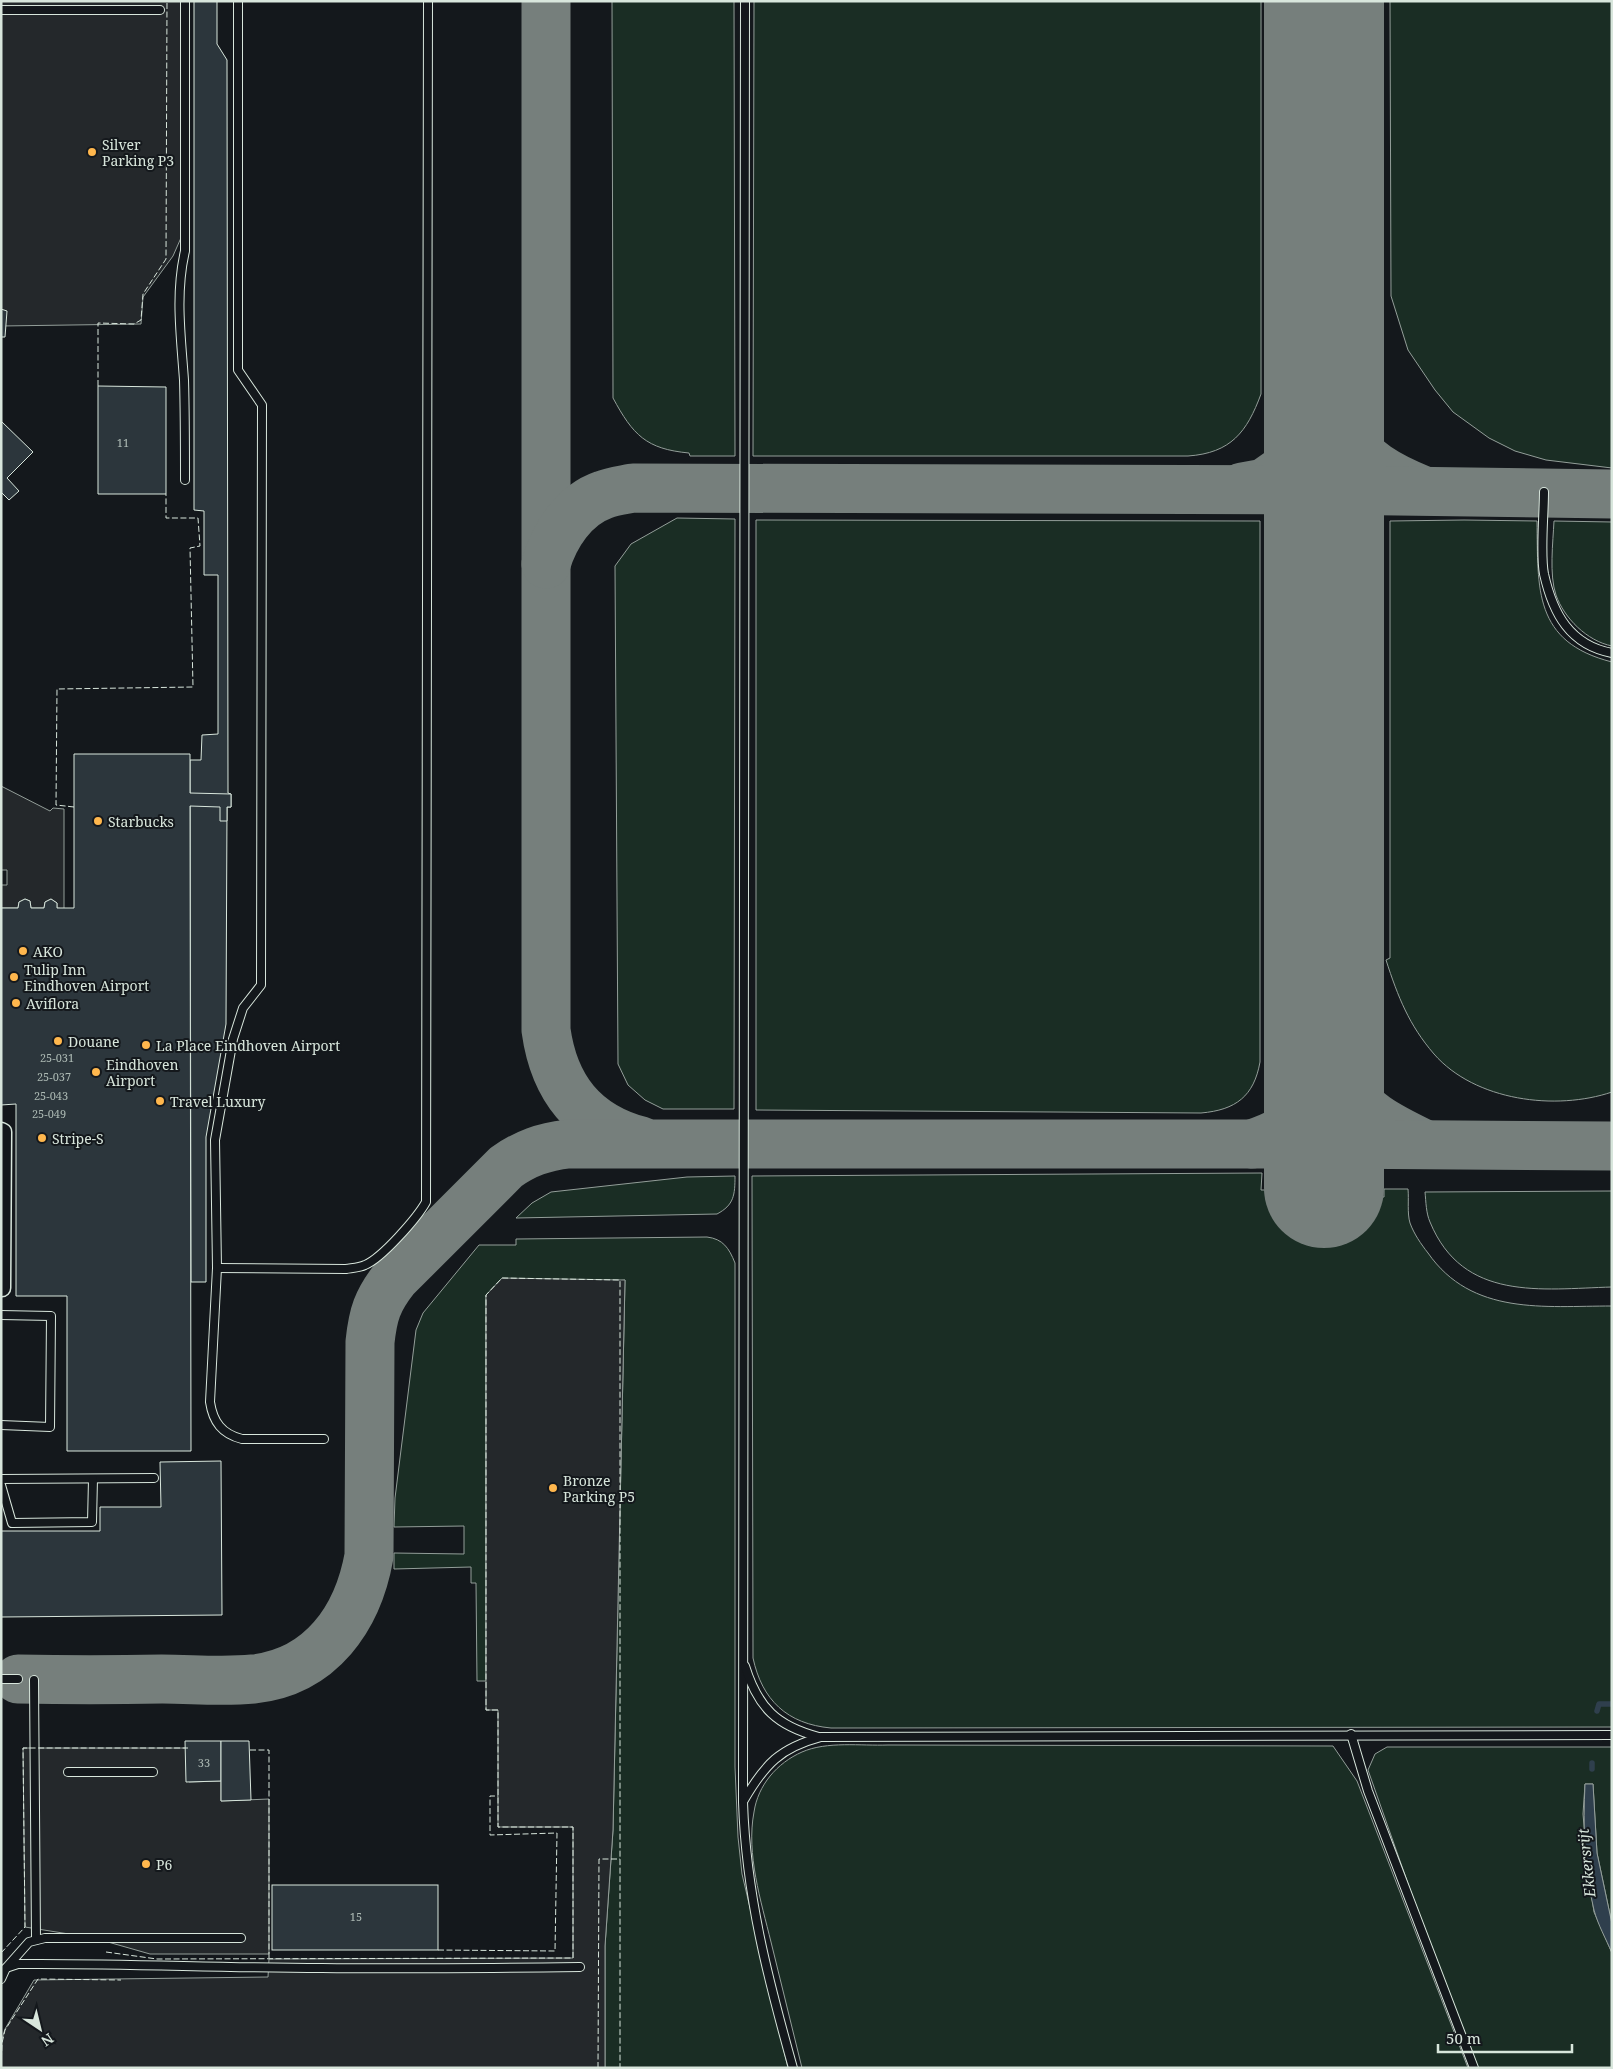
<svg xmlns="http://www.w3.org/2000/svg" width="1613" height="2069" font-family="'Noto Serif',serif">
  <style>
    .green { fill: #1a2d24; stroke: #939e99 }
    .parking { fill: #24282b; stroke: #939e99 }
    .water { fill: #2f3f4d; stroke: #939e99 }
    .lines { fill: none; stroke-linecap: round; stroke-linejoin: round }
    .stream { stroke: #2f3f4d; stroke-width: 5.5 }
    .taxiway { stroke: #767f7c; stroke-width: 49 }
    .runway { stroke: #767f7c; stroke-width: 120 }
    .building { fill: #2c363c; stroke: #d8e6dc }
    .lane-casing { stroke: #d8e6dc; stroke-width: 10 }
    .street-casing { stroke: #d8e6dc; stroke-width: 19 }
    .lane { stroke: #14181c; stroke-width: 8 }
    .street { stroke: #14181c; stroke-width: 16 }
    .fence { stroke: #d8e6dc; stroke-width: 1; stroke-dasharray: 6 2.5; stroke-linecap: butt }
    .poi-dot { fill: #ffb74d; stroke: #14181c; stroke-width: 2 }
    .labels { text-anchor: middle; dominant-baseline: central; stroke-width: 4; stroke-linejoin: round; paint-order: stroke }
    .number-label { font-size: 11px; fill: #adbab4 }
    .poi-label { font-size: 14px; fill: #d8e6dc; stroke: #14181c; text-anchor: start }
    .water-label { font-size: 15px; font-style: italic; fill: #d8e6dc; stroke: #14181c }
  </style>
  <rect width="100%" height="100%" fill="#14181c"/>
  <!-- green -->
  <g class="green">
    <path d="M 612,1 L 734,1 L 735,456 L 690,456 L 689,453 C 646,449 633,435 613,398 Z"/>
    <path d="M 754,1 L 1261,1 L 1261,394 C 1247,432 1231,453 1188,456 L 753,456 Z"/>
    <path d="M 1390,1 L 1612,1 L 1612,468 L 1546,460 L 1515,451 L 1489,438 L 1453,412 L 1435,390 L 1408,350 L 1391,296 Z"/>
    <path d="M 677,518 L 735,519 L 734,1109 L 663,1109 L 645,1100 L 628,1085 L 618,1064 L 615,566 L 631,544 Z"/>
    <path d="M 756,520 L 1260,521 L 1260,1062 C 1254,1096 1236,1110 1201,1113 L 756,1110 Z"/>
    <path d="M 1464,520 L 1537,521 C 1538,589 1533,642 1612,662 L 1612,1092 C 1556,1111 1475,1101 1434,1054 C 1409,1025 1398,997 1386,960 L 1390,958 L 1390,521 Z"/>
    <path d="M 1554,521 L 1612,522 L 1612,646 C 1587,641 1564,618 1556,595 C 1549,575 1553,542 1554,521 Z"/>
    <path d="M 1262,1173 L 1261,1190 L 1265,1190 L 1266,1198 L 1384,1197 L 1384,1189 L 1408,1189 C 1409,1200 1407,1213 1410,1223 C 1414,1234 1421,1244 1428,1253 C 1472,1316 1544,1306 1612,1306 L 1612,1727 L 831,1728 C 787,1724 762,1700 753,1658 L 752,1176 Z"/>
    <path d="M 735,1176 C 735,1195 734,1205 717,1214 L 516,1218 L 532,1203 L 551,1192 L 687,1177 Z"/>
    <path d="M 1612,1191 L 1612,1287 C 1541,1289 1463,1302 1430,1222 C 1426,1213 1426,1202 1425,1192 Z"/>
    <path d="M 707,1237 C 723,1239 729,1248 735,1263 L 735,1767 L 738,1837 L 742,1874 L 788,2068 L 605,2068 L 605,1946 L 613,1830 L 625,1280 L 486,1295 L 486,1681 L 477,1681 L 476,1583 L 471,1583 L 471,1567 L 394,1569 L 394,1553 L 464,1554 L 464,1526 L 394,1527 L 395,1498 L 416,1330 L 423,1313 L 479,1245 L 516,1245 L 516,1239 Z"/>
    <path d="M 888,1745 L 1333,1746 L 1357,1781 L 1468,2068 L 802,2068 C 792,2026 781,1984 771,1942 C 761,1901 746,1854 754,1812 C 758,1785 777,1763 802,1752 C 827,1741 861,1746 888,1745 Z"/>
    <path d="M 1387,1747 L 1612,1747 L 1612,1924 L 1597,1853 L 1593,1784 L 1585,1784 L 1583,1814 L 1588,1872 L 1594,1912 L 1612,1953 L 1612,2068 L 1478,2068 L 1412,1895 L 1368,1770 L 1375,1754 Z"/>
  </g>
  <!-- parking -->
  <g class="parking">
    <path d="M 1,1 L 186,1 L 184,231 L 173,256 L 143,297 L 141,324 L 1,326 Z"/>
    <path d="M 1,786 L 50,811 L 53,808 L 64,809 L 64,909 L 57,908 L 57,903 L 51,899 L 45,902 L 44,908 L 31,908 L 30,901 L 25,899 L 19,902 L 18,908 L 1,908 L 1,885 L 7,885 L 7,870 L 1,870 Z"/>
    <path d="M 502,1278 L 625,1280 L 613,1830 L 605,1946 L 605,2068 L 1,2068 L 1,2042 L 5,2029 L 34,1980 L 268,1977 L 269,1959 L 573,1958 L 573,1827 L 498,1827 L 498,1710 L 486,1710 L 486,1295 Z"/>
    <path d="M 23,1748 L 188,1748 L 189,1782 L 221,1781 L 221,1801 L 269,1799 L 269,1954 L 150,1954 L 94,1938 L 25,1927 Z"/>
  </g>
  <!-- water -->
  <path class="water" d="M 1585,1784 L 1593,1784 L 1597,1853 L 1612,1924 L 1612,1953 C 1606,1939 1598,1925 1594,1910 C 1584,1870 1583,1826 1585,1784 Z"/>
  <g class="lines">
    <!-- stream -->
    <g class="stream">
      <path d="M 1597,1711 L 1599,1704 L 1612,1704"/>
      <path d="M 1592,1763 L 1592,1769"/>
    </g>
    <!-- taxiway -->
    <g class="taxiway">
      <path d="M 546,1 L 546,1030 C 554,1088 584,1126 641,1141"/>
      <path d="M 1325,378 C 1331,395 1336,413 1343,429 C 1358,461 1392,478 1422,490"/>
      <path d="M 1242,487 L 1264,483 L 1291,464 L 1316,436 L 1324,376"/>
      <path d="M 546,564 C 554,536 574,505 603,495 C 613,491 624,490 633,488 L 1324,490 L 1612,494"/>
      <path d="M 1252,1144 C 1318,1122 1317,1098 1325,1035 C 1329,1049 1333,1066 1340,1079 C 1361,1114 1389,1127 1424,1144"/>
      <path d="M 18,1679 C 66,1680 114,1680 162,1679 C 192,1679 223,1682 253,1679 C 321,1672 358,1618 369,1556 L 370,1342 C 373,1314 377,1301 395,1278 L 506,1167 C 526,1153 543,1147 568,1144 L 1324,1144 L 1612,1146"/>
    </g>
    <!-- runway -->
    <path class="runway" d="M 1324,1188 L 1324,1"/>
  </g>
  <!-- building -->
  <g class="building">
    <path d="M 194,1 L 217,1 L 217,44 L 227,60 L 228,793 L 231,794 L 231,807 L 227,807 L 226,1024 L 206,1137 L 206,1282 L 191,1282 L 190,760 L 201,760 L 202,735 L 218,734 L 218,575 L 204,575 L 204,511 L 194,510 Z"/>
    <path d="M 1,309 L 7,311 L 5,337 L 1,337 Z"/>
    <path d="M 98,386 L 166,387 L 166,494 L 98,494 Z"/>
    <path d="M 1,421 L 33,452 L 7,478 L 19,491 L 9,500 L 1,492 Z"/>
    <path d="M 74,754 L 190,754 L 190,793 L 231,794 L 231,807 L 227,807 L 227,821 L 220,821 L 220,807 L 190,806 L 191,1451 L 67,1451 L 67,1296 L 16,1296 L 16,1104 L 1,1105 L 1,908 L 18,908 L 19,902 L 25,899 L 30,901 L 31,908 L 44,908 L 45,902 L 51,899 L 57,903 L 57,908 L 74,908 Z"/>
    <path d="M 221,1461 L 222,1615 L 1,1617 L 1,1531 L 100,1531 L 100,1507 L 161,1507 L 160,1462 Z"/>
    <path d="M 185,1741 L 221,1741 L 221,1781 L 186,1782 Z"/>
    <path d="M 221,1741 L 249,1741 L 251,1800 L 221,1801 Z"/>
    <rect x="272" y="1885" width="166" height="65"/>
  </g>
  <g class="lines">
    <!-- lane casing -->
    <g class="lane-casing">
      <g id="lane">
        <path d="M 185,1 L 185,251 C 175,294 181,337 184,380 C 185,414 185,447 185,480"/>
        <path d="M 238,1 L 238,370 L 262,405 L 261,985 L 243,1008 L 233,1039 L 215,1140 L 217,1268 L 210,1402 C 213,1422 222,1434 242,1439 L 324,1439"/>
        <path d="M 745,1 L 743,1802 C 746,1895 768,1979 793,2068"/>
        <path d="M 1,10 L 160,10"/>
        <path d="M 1544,492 C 1544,514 1540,554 1544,574 C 1553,614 1570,645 1612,653"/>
        <path d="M 217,1268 L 346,1269 C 351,1268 359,1268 365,1265 C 382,1258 417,1218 426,1202 L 428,1"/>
        <path d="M 1,1315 L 51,1316 L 50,1427 L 1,1425"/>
        <path d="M 1,1479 L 154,1478"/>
        <path d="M 1,1485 L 12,1523 L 92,1522 L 93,1479"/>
        <path d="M 745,1666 C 758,1708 777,1726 819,1737"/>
        <path d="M 1,1679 L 18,1679"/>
        <path d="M 34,1680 L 36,1940"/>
        <path d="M 1351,1734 L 1368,1791 L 1474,2068"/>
        <path d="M 68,1772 L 153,1772"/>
        <path d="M 744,1800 C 765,1764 780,1748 821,1737 L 1612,1735"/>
        <path d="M 6,1968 L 18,1964 C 119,1963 220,1968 322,1968 C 408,1969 494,1968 580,1967"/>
        <path d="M 1,1979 L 6,1968 L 29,1942 L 45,1938 L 241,1938"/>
      </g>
    </g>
    <!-- street casing -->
    <g class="street-casing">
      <path id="street" d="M 1,1131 L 3,1132 L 2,1288"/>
    </g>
    <!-- lane -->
    <use href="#lane" class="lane"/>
    <!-- street -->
    <use href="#street" class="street"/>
    <!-- fence -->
    <g class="fence">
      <path d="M 98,386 L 98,323 L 134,324 L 141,320 L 143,294 L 166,259 L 167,1"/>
      <path d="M 74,807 L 56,805 L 57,689 L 193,687 L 190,548 L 200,546 L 198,518 L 166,518 L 166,494"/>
      <path d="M 250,1750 L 269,1750 L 269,1959"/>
      <path d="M 438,1950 L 555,1951 L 557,1833 L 490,1835 L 490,1796 L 498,1796"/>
      <path d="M 106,1952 L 157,1959 L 573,1958 L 573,1827 L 498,1827 L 498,1710 L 486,1710 L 486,1295 L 502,1278 L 620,1280 L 620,2068"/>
      <path d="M 1,1953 L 25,1927 L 23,1748 L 188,1748"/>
      <path d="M 1,2068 L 2,2043 L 5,2030 L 38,1979 L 121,1980"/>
      <path d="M 598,2068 L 599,1859 L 620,1859"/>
    </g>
  </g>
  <!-- markers -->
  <g class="poi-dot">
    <circle cx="92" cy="152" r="5"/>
    <circle cx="98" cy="821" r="5"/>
    <circle cx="23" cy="951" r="5"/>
    <circle cx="14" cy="977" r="5"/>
    <circle cx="16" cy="1003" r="5"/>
    <circle cx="58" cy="1041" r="5"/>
    <circle cx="146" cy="1045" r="5"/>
    <circle cx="96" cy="1072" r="5"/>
    <circle cx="160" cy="1101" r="5"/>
    <circle cx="42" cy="1138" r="5"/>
    <circle cx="553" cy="1488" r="5"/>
    <circle cx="146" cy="1864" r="5"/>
  </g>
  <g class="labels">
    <!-- number labels -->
    <g class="number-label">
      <text x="123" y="442">11</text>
      <text x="57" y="1057">25-031</text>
      <text x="54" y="1076">25-037</text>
      <text x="51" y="1095">25-043</text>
      <text x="49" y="1113">25-049</text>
      <text x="204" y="1762">33</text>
      <text x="356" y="1916">15</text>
    </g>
    <!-- poi labels -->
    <g class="poi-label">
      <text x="102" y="144">Silver<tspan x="102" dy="16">Parking P3</tspan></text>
      <text x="108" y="821">Starbucks</text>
      <text x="33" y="951">AKO</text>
      <text x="24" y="969">Tulip Inn<tspan x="24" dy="16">Eindhoven Airport</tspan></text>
      <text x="26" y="1003">Aviflora</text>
      <text x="68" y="1041">Douane</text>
      <text x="156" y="1045">La Place Eindhoven Airport</text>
      <text x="106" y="1064">Eindhoven<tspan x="106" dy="16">Airport</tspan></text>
      <text x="170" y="1101">Travel Luxury</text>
      <text x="52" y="1138">Stripe-S</text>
      <text x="563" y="1480">Bronze<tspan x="563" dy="16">Parking P5</tspan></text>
      <text x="156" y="1864">P6</text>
    </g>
    <!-- water labels -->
    <g class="water-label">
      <text transform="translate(1586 1863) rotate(-96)">Ekkersrijt</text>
    </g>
  </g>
  <!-- border -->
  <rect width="1613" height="2069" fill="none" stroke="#d8e6dc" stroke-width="5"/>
  <!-- north arrow -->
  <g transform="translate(40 2029) rotate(145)" stroke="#14181c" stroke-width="4" paint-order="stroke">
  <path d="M0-4L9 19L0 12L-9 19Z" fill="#d8e6dc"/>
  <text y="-8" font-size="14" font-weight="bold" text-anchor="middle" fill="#d8e6dc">N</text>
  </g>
  <!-- scale -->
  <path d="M1438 2044v8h134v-8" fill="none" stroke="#d8e6dc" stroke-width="2.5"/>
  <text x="1446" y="2044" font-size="15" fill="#d8e6dc" stroke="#14181c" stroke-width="4" paint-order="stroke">50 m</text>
</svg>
